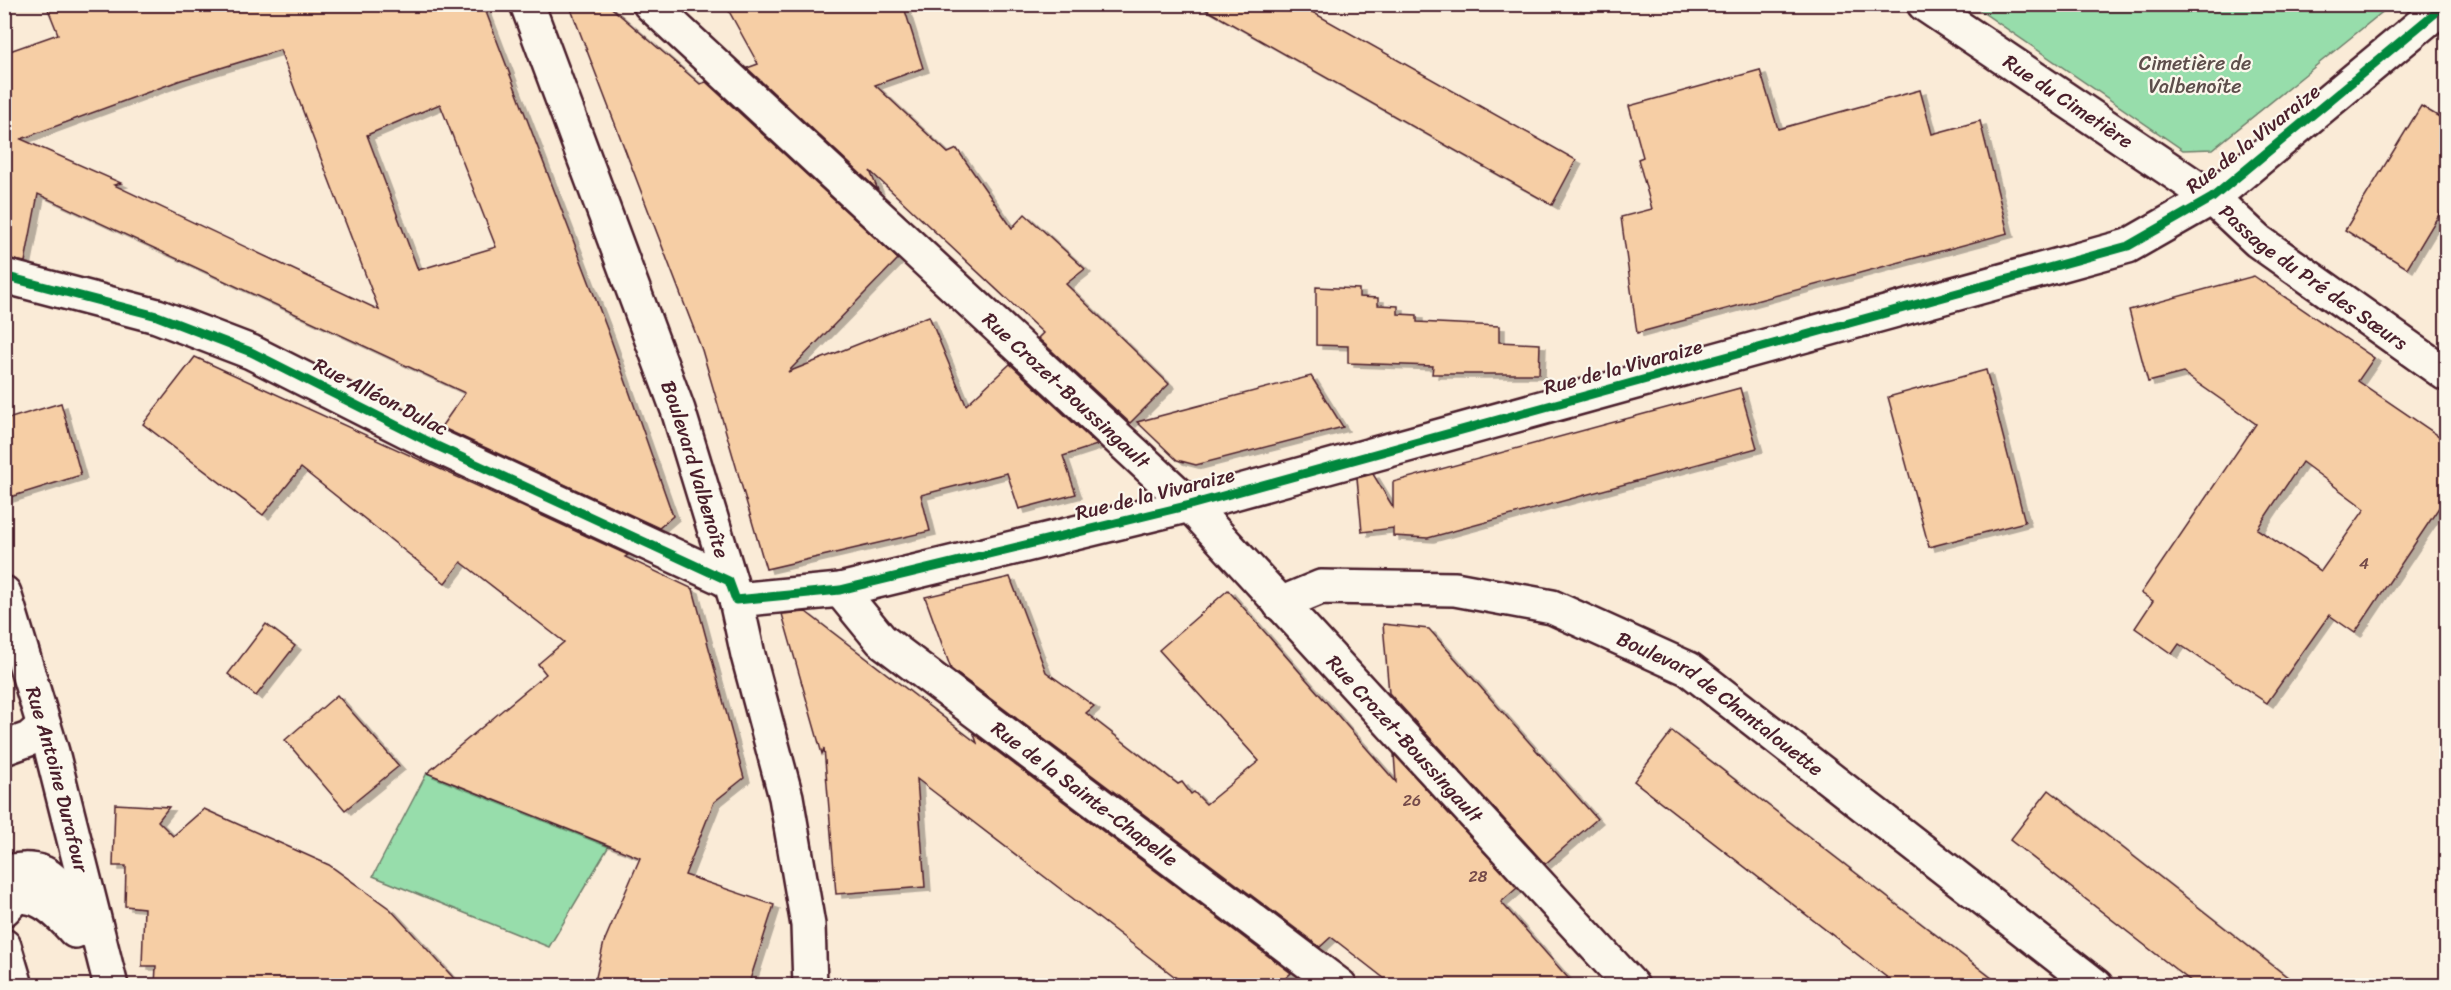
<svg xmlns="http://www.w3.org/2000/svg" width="2451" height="990" font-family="Sriracha,sans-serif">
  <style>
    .green { fill: #97ddab; stroke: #707e6b; stroke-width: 1.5 }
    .building { fill: #f6cea5; stroke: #4a1f2b; stroke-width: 1.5; fill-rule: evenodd; filter: url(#shadow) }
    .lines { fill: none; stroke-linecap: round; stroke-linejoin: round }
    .minor-casing { stroke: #4a1f2b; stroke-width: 38 }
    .minor { stroke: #fbf7ec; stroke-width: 33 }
    .cycleway-casing { stroke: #fbf7ec; stroke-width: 13 }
    .cycleway { stroke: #00873e; stroke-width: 9 }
    .labels { text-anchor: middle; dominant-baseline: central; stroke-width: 4.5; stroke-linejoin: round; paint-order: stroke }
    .number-label { font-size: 16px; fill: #754b4a }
    .park-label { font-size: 20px; fill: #5d4e4b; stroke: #fbf7ec }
    .street-label { font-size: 20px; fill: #4a1f2b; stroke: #fbf7ec }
  </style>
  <defs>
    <filter id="shadow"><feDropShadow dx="6" dy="4" stdDeviation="0" flood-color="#0004"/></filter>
  </defs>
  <rect width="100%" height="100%" fill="#faebd7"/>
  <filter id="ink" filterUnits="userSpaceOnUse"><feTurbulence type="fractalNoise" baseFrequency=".0167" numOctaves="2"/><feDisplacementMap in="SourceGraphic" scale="12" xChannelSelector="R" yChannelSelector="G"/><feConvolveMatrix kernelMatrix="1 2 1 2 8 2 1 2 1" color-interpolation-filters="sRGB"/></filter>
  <g filter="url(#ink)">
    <!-- green -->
    <g class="green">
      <path d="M 1972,5 L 2391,5 L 2213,149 L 2183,150 Z"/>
      <path d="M 427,773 L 609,846 L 549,947 L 373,876 Z"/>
    </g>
    <!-- building -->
    <g class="building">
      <path d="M 46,4 L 483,4 L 609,334 L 673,516 L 659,528 L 441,427 L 465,393 L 38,194 L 25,262 L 4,258 L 4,53 L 58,34 ZM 280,50 L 310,130 L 379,310 L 114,185 L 121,183 L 21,139 L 181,80 ZM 440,104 L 496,247 L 418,270 L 367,135 Z"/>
      <path d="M 569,4 L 607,4 L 700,84 L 706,82 L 898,259 L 788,372 L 929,316 L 966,405 L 1010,364 L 1097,445 L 1063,456 L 1076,494 L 1019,509 L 1007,473 L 921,495 L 930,531 L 766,569 L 702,350 Z"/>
      <path d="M 725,4 L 903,4 L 923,68 L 875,85 L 948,153 L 957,149 L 1012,228 L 1025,214 L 1085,269 L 1066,284 L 1169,384 L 1130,423 L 1038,338 L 1043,333 L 870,171 L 878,190 L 747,68 L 758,64 Z"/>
      <path d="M 1196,4 L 1298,4 L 1576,160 L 1552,205 Z"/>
      <path d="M 1760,70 L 1778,129 L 1920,90 L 1932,134 L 1980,121 L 2008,233 L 1637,333 L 1621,217 L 1652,209 L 1638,159 L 1643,157 L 1629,106 Z"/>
      <path d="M 2421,106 L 2446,121 L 2446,203 L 2407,268 L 2345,230 Z"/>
      <path d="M 2254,276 L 2374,358 L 2358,381 L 2446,441 L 2446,497 L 2355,633 L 2329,615 L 2267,703 L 2179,644 L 2172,654 L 2135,628 L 2153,601 L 2141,593 L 2256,424 L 2183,373 L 2148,382 L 2129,310 ZM 2302,462 L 2365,509 L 2321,571 L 2257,529 Z"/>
      <path d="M 1316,287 L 1359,289 L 1359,297 L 1378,298 L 1378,305 L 1398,306 L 1398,314 L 1417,315 L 1417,322 L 1499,326 L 1499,342 L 1540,344 L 1539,374 L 1432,374 L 1433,366 L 1348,363 L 1348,346 L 1316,345 Z"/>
      <path d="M 195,357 L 628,555 L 625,557 L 693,589 L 744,778 L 714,802 L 685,875 L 774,905 L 748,986 L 594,986 L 604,942 L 640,858 L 427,773 L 546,674 L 538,664 L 564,642 L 461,562 L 445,583 L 301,468 L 263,515 L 143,424 Z"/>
      <path d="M 1986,370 L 2025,522 L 1929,547 L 1888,397 Z"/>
      <path d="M 1311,376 L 1343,427 L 1196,465 L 1177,460 L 1137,422 Z"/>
      <path d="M 1740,388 L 1757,448 L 1428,538 L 1393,536 L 1393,528 L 1362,532 L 1357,478 L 1373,474 L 1393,507 L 1393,482 Z"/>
      <path d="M 61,403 L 81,475 L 4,499 L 4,420 Z"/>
      <path d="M 1010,577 L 1046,672 L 1094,706 L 1086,713 L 1178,784 L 1182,782 L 1191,794 L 1194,792 L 1206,804 L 1259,761 L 1159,650 L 1228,590 L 1396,782 L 1394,754 L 1517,888 L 1501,902 L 1575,986 L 1394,986 L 1331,937 L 1320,947 L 951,669 L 925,597 Z"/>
      <path d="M 806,612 L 977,743 L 974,734 L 1291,973 L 1277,986 L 1187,986 L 917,779 L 925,887 L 836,894 L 824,748 L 822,754 L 782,614 Z"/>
      <path d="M 266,624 L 295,646 L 256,696 L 228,674 Z"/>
      <path d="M 1383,624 L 1429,629 L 1597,819 L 1545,864 L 1389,693 Z"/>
      <path d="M 337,695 L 399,766 L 345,810 L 285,740 Z"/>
      <path d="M 1672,731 L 2002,986 L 1898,986 L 1634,781 Z"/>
      <path d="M 2049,790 L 2299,986 L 2197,986 L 2010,840 Z"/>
      <path d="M 115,804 L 169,807 L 158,821 L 173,836 L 204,809 L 329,865 L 390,909 L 461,986 L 155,986 L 156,966 L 142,966 L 144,908 L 125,906 L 126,866 L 113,866 Z"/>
    </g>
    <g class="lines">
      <!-- minor casing -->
      <g class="minor-casing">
        <g id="minor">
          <path id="s1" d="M 527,4 L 678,410 L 736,600 L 748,655 L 786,797 L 808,925 L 810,986"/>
          <path id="s2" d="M 650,4 L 1190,505 L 1632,986"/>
          <path id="s3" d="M 1924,4 L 2212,198 L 2258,241 L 2446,374"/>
          <path d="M 4,276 L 157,316 L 251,352 L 435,445 L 729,581"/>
          <path id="s4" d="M 840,590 L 881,640 L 1340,986"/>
          <path id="s5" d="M 4,593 L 52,752 L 111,986"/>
          <path d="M 736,600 L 840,590 L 1190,505 L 2128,246 L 2212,198 L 2446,4"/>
          <path id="s6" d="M 1280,604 L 1321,587 L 1455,589 L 1552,607 L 1689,669 L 2096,986"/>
          <path d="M 4,748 L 29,739 L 44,726"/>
          <path d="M 4,872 C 17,870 31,868 43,873 C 60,881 79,913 87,930"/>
          <path d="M 4,909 L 14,898 C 38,890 61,915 75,931"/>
          <path d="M 4,946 L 16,986"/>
        </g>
      </g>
      <!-- minor -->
      <use href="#minor" class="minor"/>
      <!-- cycleway casing -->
      <g class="cycleway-casing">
        <path id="cycleway" d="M 4,276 L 157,316 L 251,352 L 435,445 L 729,581 L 736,600 L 840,590 L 1190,505 L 2128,246 L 2212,198 L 2446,4"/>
      </g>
      <!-- cycleway -->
      <use href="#cycleway" class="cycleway"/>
    </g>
  </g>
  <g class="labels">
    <!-- number labels -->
    <g class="number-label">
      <text x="2364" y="563">4</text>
      <text x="1412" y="800">26</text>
      <text x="1478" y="876">28</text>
    </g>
    <!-- park labels -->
    <g class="park-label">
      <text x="2195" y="63">Cimetière de<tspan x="2195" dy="23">Valbenoîte</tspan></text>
    </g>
    <!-- street labels -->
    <g class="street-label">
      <text stroke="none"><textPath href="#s3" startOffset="174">Rue du Cimetière</textPath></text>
      <text transform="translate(2253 139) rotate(-38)">Rue de la Vivaraize</text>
      <text stroke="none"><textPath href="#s3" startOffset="476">Passage du Pré des Sœurs</textPath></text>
      <text transform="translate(1623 367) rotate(-15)">Rue de la Vivaraize</text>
      <text stroke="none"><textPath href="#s2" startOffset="568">Rue Crozet-Boussingault</textPath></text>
      <text transform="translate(381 397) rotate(27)">Rue Alléon Dulac</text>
      <text stroke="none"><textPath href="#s1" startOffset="495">Boulevard Valbenoîte</textPath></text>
      <text transform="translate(1155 494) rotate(-14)">Rue de la Vivaraize</text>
      <text stroke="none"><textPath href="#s6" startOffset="472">Boulevard de Chantalouette</textPath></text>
      <text stroke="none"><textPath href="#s2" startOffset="1054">Rue Crozet-Boussingault</textPath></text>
      <text stroke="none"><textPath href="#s5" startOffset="194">Rue Antoine Durafour</textPath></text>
      <text stroke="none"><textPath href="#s4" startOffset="320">Rue de la Sainte-Chapelle</textPath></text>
    </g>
  </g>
  <!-- margin -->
  <rect width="2451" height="990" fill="none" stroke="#fbf7ec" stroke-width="24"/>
  <rect x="12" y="12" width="2427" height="966" fill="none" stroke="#4a1f2b" stroke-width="2" filter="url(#ink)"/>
</svg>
